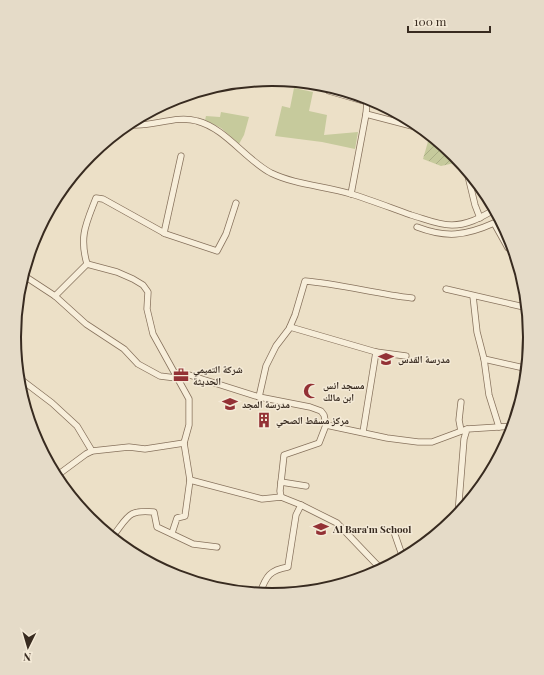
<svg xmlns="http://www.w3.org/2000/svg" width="544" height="675" font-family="'Playfair Display','Noto Naskh Arabic',serif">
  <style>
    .grass { fill: #c6ca9c }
    .garden { fill: url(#garden-furrows) }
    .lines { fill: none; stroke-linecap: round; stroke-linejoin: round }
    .minor-casing { stroke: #87725d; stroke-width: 7 }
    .minor { stroke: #f7eeda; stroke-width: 5.5 }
    .labels { text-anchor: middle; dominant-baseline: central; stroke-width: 3; stroke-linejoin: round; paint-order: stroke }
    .poi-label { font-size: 10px; font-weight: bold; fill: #382b20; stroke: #f4ead7; text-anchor: start }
    .rim { fill: none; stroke: #382b20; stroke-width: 2 }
  </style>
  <defs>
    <pattern id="garden-furrows" width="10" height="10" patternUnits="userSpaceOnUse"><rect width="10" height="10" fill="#c6ca9c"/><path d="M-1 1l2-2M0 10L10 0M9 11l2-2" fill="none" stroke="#abae86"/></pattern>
  </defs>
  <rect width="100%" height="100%" fill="#ece0c7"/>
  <!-- grass -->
  <g class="grass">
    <path d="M 294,88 L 313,92 L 309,111 L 327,115 L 324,135 L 358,132 L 355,149 L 322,142 L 275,136 L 282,106 L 290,108 Z"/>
    <path d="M 221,112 L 249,117 L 244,135 L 239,144 L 221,128 L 205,120 L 206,116 L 220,117 Z"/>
  </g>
  <!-- garden -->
  <path class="garden" d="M 429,138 L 455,155 L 459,162 L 441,166 L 423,159 Z"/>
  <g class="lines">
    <!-- minor casing -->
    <g class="minor-casing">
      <g id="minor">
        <path d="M 329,91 L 367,102 L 366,114 L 412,126"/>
        <path d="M 134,125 C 155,126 177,115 197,121 C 225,128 246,160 271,173 C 296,185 325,186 351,194 C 371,200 391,208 411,215 C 425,219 438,225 452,225 C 467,225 480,218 492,211"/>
        <path d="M 468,176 L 475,205 L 480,218"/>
        <path d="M 351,194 L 366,114"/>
        <path d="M 417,227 C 446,238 465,236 494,223 L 508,248 L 512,249"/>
        <path d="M 164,233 L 181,156"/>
        <path d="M 87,264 C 79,236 86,224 96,198 L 103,199 L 166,234 L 217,251 L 226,234 L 236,203"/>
        <path d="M 26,277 L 55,296 L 86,324 L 124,349 L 138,364 L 160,376 L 176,378 L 183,373 L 259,397 L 310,407 L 321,411 L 324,415 L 326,425 L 387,438 L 418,442 L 432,442 L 467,429"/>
        <path d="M 446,289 L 524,307"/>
        <path d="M 55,296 L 87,264 L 117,272 L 133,279 L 143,285 L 148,292 L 147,309 L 153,334 L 189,399 L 189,425 L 184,443 L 190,480 L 185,516 L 177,518 L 172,533"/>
        <path d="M 473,296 L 477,332 L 484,359 L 524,368"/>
        <path d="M 290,327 L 376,352 L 406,356"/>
        <path d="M 484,359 L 489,395 L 499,427"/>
        <path d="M 23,381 L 52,403 L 77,426 L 92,451"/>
        <path d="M 259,397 L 266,366 L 276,346 L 289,329 L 295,315 L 305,281 C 341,284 376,294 412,298"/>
        <path d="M 461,402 L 459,420 L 461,431"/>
        <path d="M 363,432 L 376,352"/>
        <path d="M 59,474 L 86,454 L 92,451 L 129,447 L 145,449 L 184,443"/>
        <path d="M 190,480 L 262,499 L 281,497 L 301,505 L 337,523 L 381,569"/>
        <path d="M 281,482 L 306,486"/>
        <path d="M 281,497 L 280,491 L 284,455 L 319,443 L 326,425"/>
        <path d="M 458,514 L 464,439 L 467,429 L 512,426"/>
        <path d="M 394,532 L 402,555"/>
        <path d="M 113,536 C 128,517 128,509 154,512 L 157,527 L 193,544 L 217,547"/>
        <path d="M 260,593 C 266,576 270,570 288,567 L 288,566 L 296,515 L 301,505"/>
      </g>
    </g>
    <!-- minor -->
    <use href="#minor" class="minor"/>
  </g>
  <!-- icons -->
  <defs>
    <g id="school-bare" transform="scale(1.2)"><path d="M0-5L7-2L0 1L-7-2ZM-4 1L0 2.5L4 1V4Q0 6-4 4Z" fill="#933135" stroke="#f4ead7" stroke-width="2.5" paint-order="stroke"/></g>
    <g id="office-bare" transform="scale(1.2)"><path d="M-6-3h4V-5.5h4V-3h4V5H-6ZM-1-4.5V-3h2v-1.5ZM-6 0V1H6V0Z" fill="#933135" stroke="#f4ead7" stroke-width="2.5" paint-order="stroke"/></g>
    <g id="mosque-bare" transform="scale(1.2)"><path d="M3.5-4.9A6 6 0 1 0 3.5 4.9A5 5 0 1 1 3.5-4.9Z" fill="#933135" stroke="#f4ead7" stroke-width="2.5" paint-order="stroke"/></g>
    <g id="building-bare" transform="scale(1.2)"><path d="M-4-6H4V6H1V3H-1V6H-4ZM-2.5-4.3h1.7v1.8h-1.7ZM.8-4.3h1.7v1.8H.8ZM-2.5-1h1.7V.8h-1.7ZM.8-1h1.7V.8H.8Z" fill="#933135" stroke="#f4ead7" stroke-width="2.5" paint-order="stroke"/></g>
  </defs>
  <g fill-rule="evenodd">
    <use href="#school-bare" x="386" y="359"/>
    <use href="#office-bare" x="181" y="375"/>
    <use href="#mosque-bare" x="311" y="391"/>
    <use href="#school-bare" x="230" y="404"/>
    <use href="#building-bare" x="264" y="420"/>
    <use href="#school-bare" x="321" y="529"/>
  </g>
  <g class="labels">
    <!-- poi labels -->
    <g class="poi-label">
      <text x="398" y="359">مدرسة القدس</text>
      <text x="193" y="369">شركة التميمي<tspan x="193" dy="12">الحديثة</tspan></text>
      <text x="323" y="385">مسجد انس<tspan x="323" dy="12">ابن مالك</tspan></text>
      <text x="242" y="404">مدرسة المجد</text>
      <text x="276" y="420">مركز مسقط الصحي</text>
      <text x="333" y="529">Al Bara'm School</text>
    </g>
  </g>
  <!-- crop -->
  <path d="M0 0H544V675H0ZM21 337a251 251 0 1 1 502 0a251 251 0 1 1-502 0Z" fill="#e5dbc8" fill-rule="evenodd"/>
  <path class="rim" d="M21 337a251 251 0 1 1 502 0a251 251 0 1 1-502 0Z"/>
  <!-- north arrow -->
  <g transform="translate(28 647) rotate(185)" stroke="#f4ead7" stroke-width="3" paint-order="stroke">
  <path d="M0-3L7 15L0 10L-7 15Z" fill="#382b20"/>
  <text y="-6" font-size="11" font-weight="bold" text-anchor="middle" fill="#382b20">N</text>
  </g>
  <!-- scale -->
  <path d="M408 26v6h82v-6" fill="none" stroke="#382b20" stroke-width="2"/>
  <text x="414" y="26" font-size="12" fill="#382b20" stroke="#f4ead7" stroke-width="3" paint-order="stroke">100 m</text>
</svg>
